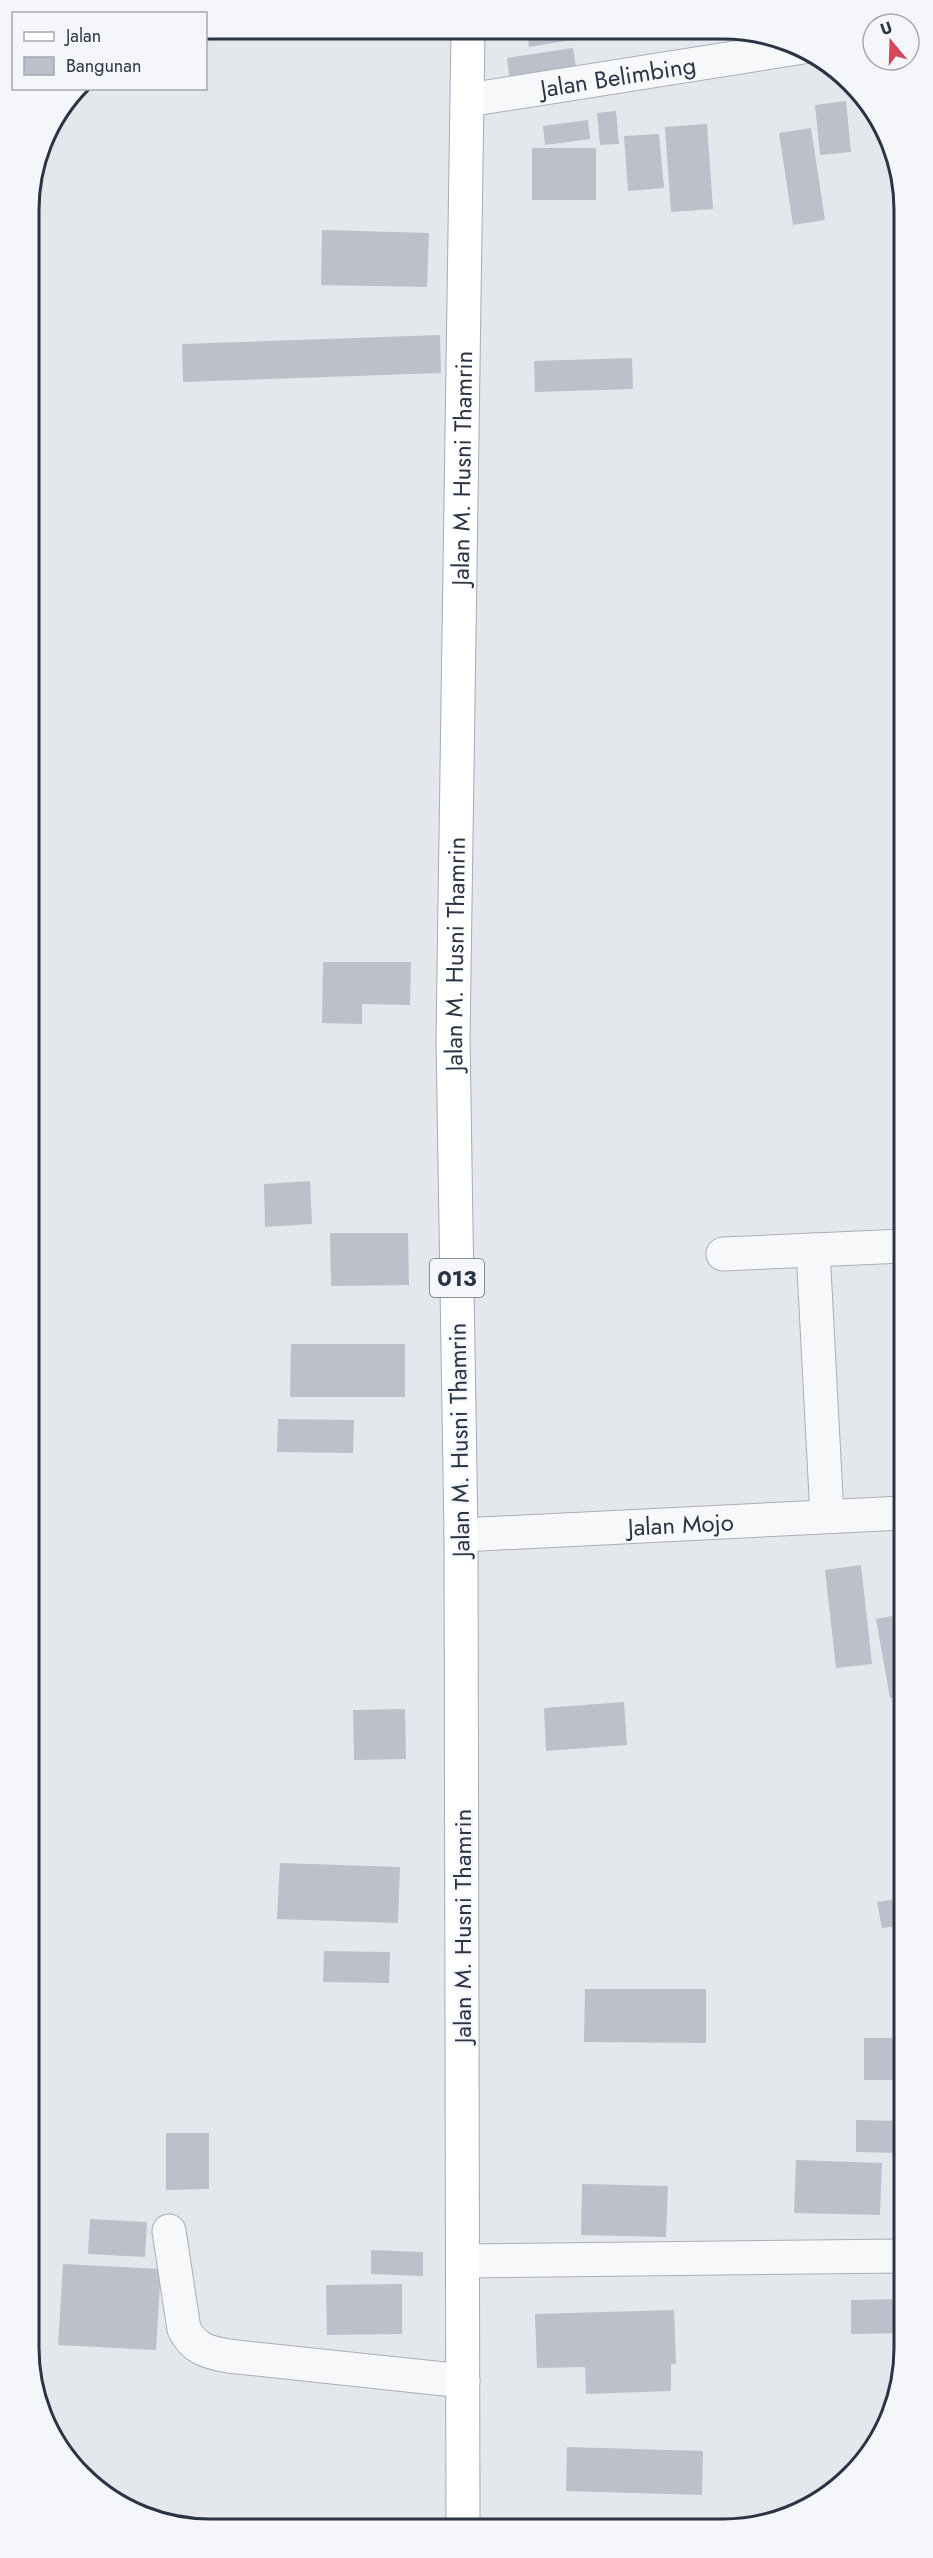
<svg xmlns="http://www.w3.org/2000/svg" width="933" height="2558" font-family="Jost,sans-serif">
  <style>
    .building { fill: #bbc0ca }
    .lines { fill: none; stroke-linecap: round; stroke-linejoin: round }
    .minor-casing { stroke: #a9aeb7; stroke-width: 35 }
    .major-casing { stroke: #a3abb8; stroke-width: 35 }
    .minor { stroke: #f7f8fa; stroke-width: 33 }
    .major { stroke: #fff; stroke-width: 33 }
    .labels { text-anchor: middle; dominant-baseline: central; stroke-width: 4.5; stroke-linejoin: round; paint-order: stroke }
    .shield { fill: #f4f6f9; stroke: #676e7b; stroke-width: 1.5 }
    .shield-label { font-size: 22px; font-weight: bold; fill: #2b3445 }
    .street-label { font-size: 24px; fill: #2b3445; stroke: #f4f6f9 }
    .rim { fill: none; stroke: #2b3445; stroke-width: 3 }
  </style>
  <rect width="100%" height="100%" fill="#e4e7ec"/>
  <!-- building -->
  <g class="building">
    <path d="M 527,31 L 577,31 L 578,39 L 529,47 Z"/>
    <path d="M 677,32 L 743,32 L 743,34 L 678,38 Z"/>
    <path d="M 573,48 L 578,81 L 511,90 L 507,58 Z"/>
    <path d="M 846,101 L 851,152 L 820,155 L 815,105 Z"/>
    <path d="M 616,111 L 619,144 L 600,145 L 597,113 Z"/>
    <path d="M 588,120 L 590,139 L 545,145 L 543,126 Z"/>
    <path d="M 707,124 L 713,209 L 671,212 L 665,127 Z"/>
    <path d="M 811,128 L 825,220 L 793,225 L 779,133 Z"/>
    <path d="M 659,134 L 664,188 L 628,191 L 624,136 Z"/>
    <rect x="532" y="148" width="64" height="52"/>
    <path d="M 322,230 L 429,233 L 427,287 L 321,285 Z"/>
    <path d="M 440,335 L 441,373 L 183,382 L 182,344 Z"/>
    <path d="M 632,358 L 633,389 L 535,392 L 534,361 Z"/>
    <path d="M 323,962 L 411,962 L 410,1005 L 362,1004 L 362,1024 L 322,1023 Z"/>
    <path d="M 310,1181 L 312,1224 L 265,1227 L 264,1184 Z"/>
    <path d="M 330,1233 L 408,1233 L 409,1285 L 331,1286 Z"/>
    <path d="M 291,1344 L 405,1344 L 405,1397 L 290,1397 Z"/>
    <path d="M 278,1419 L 354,1420 L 353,1453 L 277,1452 Z"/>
    <path d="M 861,1565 L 872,1664 L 836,1668 L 825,1570 Z"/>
    <path d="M 903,1614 L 903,1696 L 890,1698 L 876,1619 Z"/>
    <path d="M 624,1702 L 627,1745 L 546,1751 L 544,1708 Z"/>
    <path d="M 405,1709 L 406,1759 L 354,1760 L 353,1710 Z"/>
    <path d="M 280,1863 L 400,1867 L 398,1923 L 277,1919 Z"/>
    <path d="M 903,1898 L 903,1925 L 882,1928 L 877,1902 Z"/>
    <path d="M 324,1951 L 390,1952 L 389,1983 L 323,1982 Z"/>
    <path d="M 585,1989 L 706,1989 L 706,2043 L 584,2042 Z"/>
    <rect x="864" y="2038" width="40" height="42"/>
    <path d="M 856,2120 L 904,2121 L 904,2153 L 856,2152 Z"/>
    <path d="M 166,2133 L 209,2133 L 209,2189 L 166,2190 Z"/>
    <path d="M 796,2160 L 882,2163 L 880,2215 L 794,2213 Z"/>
    <path d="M 895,2173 L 904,2173 L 904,2202 L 895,2201 Z"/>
    <path d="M 582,2184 L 668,2186 L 666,2237 L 581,2235 Z"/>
    <path d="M 90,2219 L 147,2222 L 145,2257 L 88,2254 Z"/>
    <path d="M 371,2250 L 423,2252 L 423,2276 L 371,2274 Z"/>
    <path d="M 63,2264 L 161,2269 L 156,2350 L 58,2345 Z"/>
    <path d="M 402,2284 L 402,2334 L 327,2335 L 326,2285 Z"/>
    <path d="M 904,2299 L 904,2333 L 851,2334 L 851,2300 Z"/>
    <path d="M 674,2310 L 676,2364 L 671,2364 L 671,2391 L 586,2394 L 585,2367 L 537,2368 L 535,2314 Z"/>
    <path d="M 567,2447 L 703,2451 L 702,2495 L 566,2491 Z"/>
  </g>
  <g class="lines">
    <!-- minor casing -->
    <g class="minor-casing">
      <g id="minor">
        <path id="s1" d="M 468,100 L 803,47"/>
        <path d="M 813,1250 L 827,1516"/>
        <path d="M 723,1254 L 903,1246"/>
        <path id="s2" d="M 461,1535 L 903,1513"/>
        <path d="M 169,2231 L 184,2329 C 194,2349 207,2352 228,2356 L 463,2381"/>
        <path d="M 463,2261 L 904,2256"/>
      </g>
    </g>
    <!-- major casing -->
    <g class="major-casing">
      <g id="major">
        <path id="s3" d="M 463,2526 L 461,1535 L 453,1039 L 468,30"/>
      </g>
    </g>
    <!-- minor -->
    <use href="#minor" class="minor"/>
    <!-- major -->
    <use href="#major" class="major"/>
  </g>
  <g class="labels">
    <!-- shield labels -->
    <rect class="shield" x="430" y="1259" width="54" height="38" rx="4.5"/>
    <g class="shield-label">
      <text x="457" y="1278">013</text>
    </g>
    <!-- street labels -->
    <g class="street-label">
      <text stroke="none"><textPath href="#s1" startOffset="152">Jalan Belimbing</textPath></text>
      <text stroke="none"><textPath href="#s3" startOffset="2058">Jalan M. Husni Thamrin</textPath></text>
      <text stroke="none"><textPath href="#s3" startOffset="1572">Jalan M. Husni Thamrin</textPath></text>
      <text transform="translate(459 1440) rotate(-91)">Jalan M. Husni Thamrin</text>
      <text stroke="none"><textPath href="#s2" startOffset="220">Jalan Mojo</textPath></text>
      <text transform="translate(462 1926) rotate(-90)">Jalan M. Husni Thamrin</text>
    </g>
  </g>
  <!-- crop -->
  <path d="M0 0H933V2558H0ZM210 39H723A171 171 0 0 1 894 210V2348A171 171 0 0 1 723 2519H210A171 171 0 0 1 39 2348V210A171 171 0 0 1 210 39Z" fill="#f4f6f9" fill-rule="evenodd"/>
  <path class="rim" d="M210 39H723A171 171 0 0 1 894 210V2348A171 171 0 0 1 723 2519H210A171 171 0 0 1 39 2348V210A171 171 0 0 1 210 39Z"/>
  <!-- legend -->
  <rect x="12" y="12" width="195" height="78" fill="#f4f6f9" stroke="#a4a8b1" stroke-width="1.5"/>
  <rect x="24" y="32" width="30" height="9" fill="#ffffff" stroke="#a4a8b1" stroke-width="1.5"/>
  <text x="66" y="42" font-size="18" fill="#2b3445">Jalan</text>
  <rect x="24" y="57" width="30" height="18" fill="#bbc0ca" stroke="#a4a8b1" stroke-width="1.5"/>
  <text x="66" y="72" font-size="18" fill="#2b3445">Bangunan</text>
  <!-- north arrow -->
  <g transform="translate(891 42) rotate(341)"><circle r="28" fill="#f4f6f9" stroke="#a4a8b1" stroke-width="1.5"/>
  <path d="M0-4.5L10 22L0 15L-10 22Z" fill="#d1495b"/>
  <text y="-9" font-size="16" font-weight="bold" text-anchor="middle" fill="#2b3445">U</text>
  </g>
</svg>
